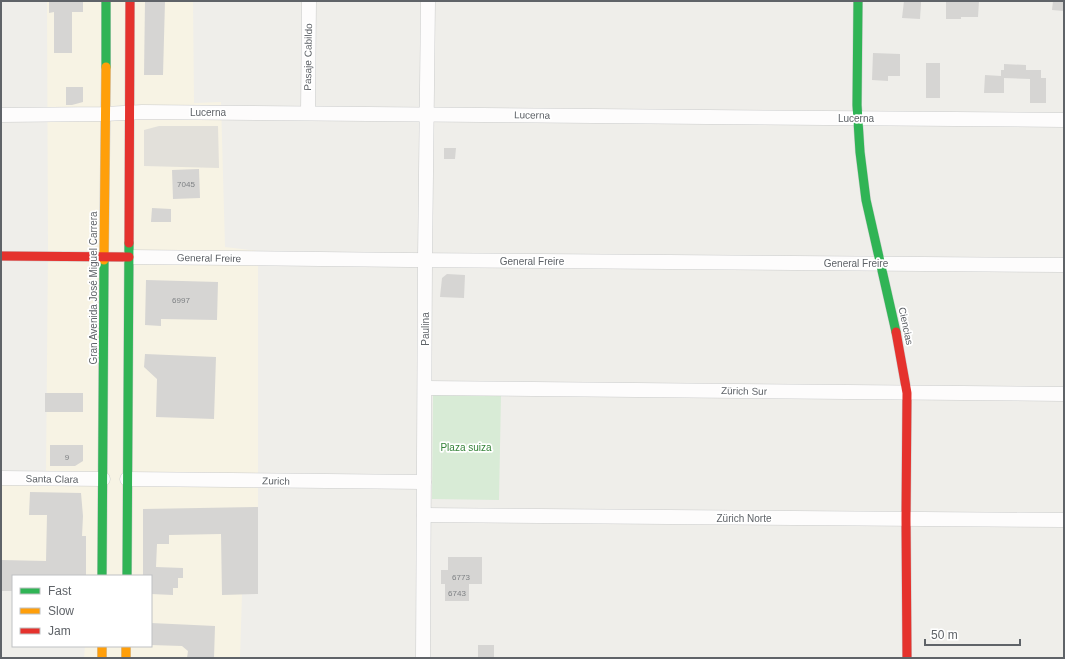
<svg xmlns="http://www.w3.org/2000/svg" width="1065" height="659" font-family="Helvetica,sans-serif">
  <style>
    .commercial { fill: #f7f3e4 }
    .education { fill: #e2e0da }
    .green { fill: #d8ebd6 }
    .building { fill: #d6d5d3 }
    .lines { fill: none; stroke-linecap: round; stroke-linejoin: round }
    .street-casing { stroke: #cbcccc; stroke-width: 15 }
    .fast-casing { stroke: #cacacb; stroke-width: 10 }
    .slow-casing { stroke: #cacacb; stroke-width: 10 }
    .jam-casing { stroke: #cacacb; stroke-width: 10 }
    .street { stroke: #fdfcfc; stroke-width: 14 }
    .fast { stroke: #30b455; stroke-width: 9 }
    .slow { stroke: #ff9f0a; stroke-width: 9 }
    .jam { stroke: #e5322d; stroke-width: 9 }
    .labels { text-anchor: middle; dominant-baseline: central; stroke-width: 3.5; stroke-linejoin: round; paint-order: stroke }
    .number-label { font-size: 8px; fill: #7e8184 }
    .street-label { font-size: 10px; fill: #5f6368; stroke: #fff }
    .park-label { font-size: 10px; fill: #348238; stroke: #fff }
  </style>
  <rect width="100%" height="100%" fill="#efeeea"/>
  <!-- commercial -->
  <path class="commercial" d="M 47,1 L 193,1 L 194,103 L 221,102 L 225,247 L 258,251 L 258,594 L 242,594 L 240,658 L 84,658 L 85,646 L 151,646 L 151,576 L 13,576 L 13,591 L 1,591 L 1,492 L 2,475 L 46,474 L 48,249 Z"/>
  <!-- education -->
  <path class="education" d="M 159,126 L 218,126 L 219,168 L 144,166 L 144,130 Z"/>
  <!-- green -->
  <path class="green" d="M 433,394 L 501,395 L 499,500 L 432,499 Z"/>
  <!-- building -->
  <g class="building">
    <path d="M 49,1 L 83,1 L 83,12 L 72,12 L 72,53 L 54,53 L 54,12 L 49,13 Z"/>
    <path d="M 145,1 L 165,1 L 163,75 L 144,75 Z"/>
    <path d="M 904,1 L 921,1 L 921,4 L 920,19 L 902,18 Z"/>
    <path d="M 946,1 L 979,1 L 978,17 L 961,17 L 961,19 L 946,19 Z"/>
    <path d="M 1053,1 L 1064,1 L 1064,11 L 1052,10 Z"/>
    <path d="M 873,53 L 900,54 L 900,76 L 888,76 L 888,81 L 872,80 Z"/>
    <rect x="926" y="63" width="14" height="35"/>
    <path d="M 1004,64 L 1026,65 L 1026,70 L 1041,70 L 1041,78 L 1046,78 L 1046,103 L 1030,103 L 1030,79 L 1004,78 L 1004,93 L 984,93 L 985,75 L 1001,76 L 1001,70 L 1004,70 Z"/>
    <path d="M 66,87 L 83,87 L 83,102 L 72,105 L 66,105 Z"/>
    <path d="M 444,148 L 456,148 L 455,159 L 444,159 Z"/>
    <path d="M 199,169 L 200,198 L 173,199 L 172,170 Z"/>
    <path d="M 152,208 L 171,209 L 171,222 L 151,222 Z"/>
    <path d="M 447,274 L 465,275 L 464,298 L 440,297 L 442,278 Z"/>
    <path d="M 146,280 L 218,282 L 217,320 L 161,319 L 161,326 L 145,325 Z"/>
    <path d="M 145,354 L 216,357 L 214,419 L 156,417 L 157,379 L 144,367 Z"/>
    <rect x="45" y="393" width="38" height="19"/>
    <path d="M 50,445 L 83,445 L 83,461 L 75,466 L 50,466 Z"/>
    <path d="M 30,492 L 81,493 L 83,516 L 82,536 L 86,536 L 86,576 L 13,576 L 13,591 L 1,591 L 1,560 L 46,561 L 47,515 L 29,515 Z"/>
    <path d="M 258,507 L 258,594 L 222,595 L 221,534 L 169,535 L 169,544 L 157,544 L 156,567 L 183,568 L 183,578 L 178,578 L 178,588 L 173,588 L 173,595 L 151,594 L 151,576 L 143,576 L 143,509 Z"/>
    <path d="M 448,557 L 482,557 L 482,584 L 469,584 L 469,601 L 445,601 L 445,584 L 441,584 L 441,570 L 448,570 Z"/>
    <path d="M 151,623 L 215,626 L 214,658 L 187,658 L 188,651 L 182,646 L 151,645 Z"/>
    <rect x="478" y="645" width="16" height="13"/>
  </g>
  <g class="lines">
    <!-- street casing -->
    <g class="street-casing">
      <g id="street">
        <path d="M 308,113 L 309,1"/>
        <path d="M 1,115 L 105,114 L 142,112 L 1064,120"/>
        <path d="M 129,257 L 408,260 L 1064,265"/>
        <path d="M 425,388 L 1064,394"/>
        <path d="M 1,478 L 103,479"/>
        <path d="M 127,479 L 424,482"/>
        <path d="M 424,515 L 1064,520"/>
        <path d="M 423,658 L 425,260 L 428,1"/>
      </g>
    </g>
    <!-- fast casing -->
    <g class="fast-casing">
      <g id="fast">
        <path d="M 858,1 L 857,105 L 860,152 L 866,200 L 896,332"/>
        <path d="M 106,67 L 106,1"/>
        <path d="M 102,576 L 104,260"/>
        <path d="M 127,576 L 129,243"/>
      </g>
    </g>
    <!-- slow casing -->
    <g class="slow-casing">
      <g id="slow">
        <path d="M 104,260 L 106,67"/>
        <path d="M 102,646 L 102,658"/>
        <path d="M 126,646 L 126,658"/>
      </g>
    </g>
    <!-- jam casing -->
    <g class="jam-casing">
      <g id="jam">
        <path d="M 129,243 L 130,1"/>
        <path d="M 1,256 L 129,257"/>
        <path d="M 896,332 L 907,393 L 906,519 L 907,658"/>
      </g>
    </g>
    <!-- street -->
    <use href="#street" class="street"/>
    <!-- fast -->
    <use href="#fast" class="fast"/>
    <!-- slow -->
    <use href="#slow" class="slow"/>
    <!-- jam -->
    <use href="#jam" class="jam"/>
  </g>
  <g class="labels">
    <!-- number labels -->
    <g class="number-label">
      <text x="186" y="184">7045</text>
      <text x="181" y="300">6997</text>
      <text x="67" y="457">9</text>
      <text x="461" y="577">6773</text>
      <text x="457" y="593">6743</text>
    </g>
    <!-- street labels -->
    <g class="street-label">
      <text transform="translate(308 57) rotate(-89)">Pasaje Cabildo</text>
      <text x="208" y="112">Lucerna</text>
      <text transform="translate(532 115) rotate(1)">Lucerna</text>
      <text x="856" y="118">Lucerna</text>
      <text transform="translate(209 258) rotate(1)">General Freire</text>
      <text x="532" y="261">General Freire</text>
      <text x="856" y="263">General Freire</text>
      <text transform="translate(93 288) rotate(-90)">Gran Avenida José Miguel Carrera</text>
      <text transform="translate(906 326) rotate(78)">Ciencias</text>
      <text transform="translate(425 329) rotate(-90)">Paulina</text>
      <text transform="translate(744 391) rotate(1)">Zürich Sur</text>
      <text transform="translate(52 479) rotate(1)">Santa Clara</text>
      <text transform="translate(276 481) rotate(1)">Zurich</text>
      <text x="744" y="518">Zürich Norte</text>
    </g>
    <!-- park labels -->
    <g class="park-label">
      <text x="466" y="447">Plaza suiza</text>
    </g>
  </g>
  <!-- border -->
  <rect width="1065" height="659" fill="none" stroke="#5f6368" stroke-width="4"/>
  <!-- legend -->
  <rect x="12" y="575" width="140" height="72" fill="#ffffff" stroke="#bfc1c3"/>
  <rect x="20" y="588" width="20" height="6" fill="#30b455" stroke="#bfc1c3"/>
  <text x="48" y="595" font-size="12" fill="#5f6368">Fast</text>
  <rect x="20" y="608" width="20" height="6" fill="#ff9f0a" stroke="#bfc1c3"/>
  <text x="48" y="615" font-size="12" fill="#5f6368">Slow</text>
  <rect x="20" y="628" width="20" height="6" fill="#e5322d" stroke="#bfc1c3"/>
  <text x="48" y="635" font-size="12" fill="#5f6368">Jam</text>
  <!-- scale -->
  <path d="M925 639v6h95v-6" fill="none" stroke="#5f6368" stroke-width="2"/>
  <text x="931" y="639" font-size="12" fill="#5f6368" stroke="#ffffff" stroke-width="3" paint-order="stroke">50 m</text>
</svg>
